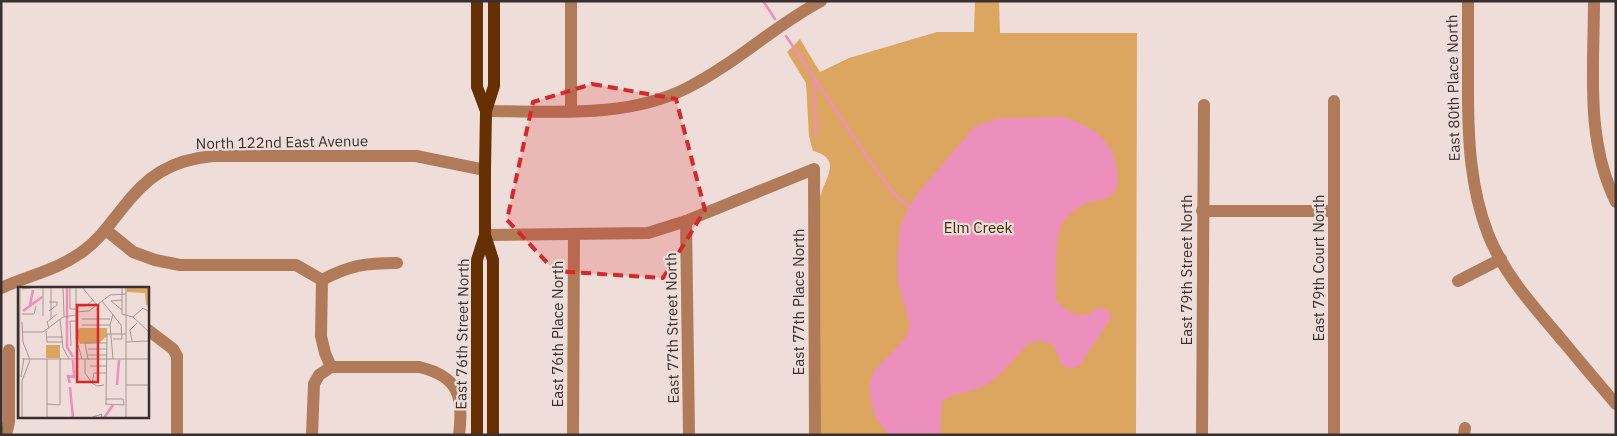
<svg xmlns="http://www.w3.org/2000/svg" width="1617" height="436" font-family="'IBM Plex Sans',sans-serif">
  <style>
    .green { fill: #dca661 }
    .water { fill: #ed8fbd }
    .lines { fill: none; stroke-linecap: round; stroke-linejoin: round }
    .stream { stroke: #ed8fbd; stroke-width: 2.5 }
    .minor { stroke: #b17a59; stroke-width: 12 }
    .major { stroke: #673003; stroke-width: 12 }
    .marked { fill: #d62828; fill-opacity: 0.2; stroke: #d62828; stroke-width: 4; stroke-dasharray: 10 6; stroke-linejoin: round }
    .labels { text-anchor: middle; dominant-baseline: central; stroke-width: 4.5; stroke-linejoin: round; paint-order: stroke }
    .street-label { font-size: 15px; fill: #37302f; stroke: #efddd9 }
    .park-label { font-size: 15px; fill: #432a04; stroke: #efddd9 }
    .inset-river { fill: none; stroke: #ed8fbd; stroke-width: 2.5 }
    .inset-road { fill: none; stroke: #a59895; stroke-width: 1 }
    .view { fill: #d62828; fill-opacity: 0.15; stroke: #d62828; stroke-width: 2.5 }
    .inset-edge { fill: none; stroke: #37302f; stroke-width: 2.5 }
  </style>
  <rect width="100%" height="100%" fill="#efddd9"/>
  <!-- green -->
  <path class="green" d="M 975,1 L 999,1 L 1000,33 L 1137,33 L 1136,435 L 821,435 L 820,198 C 824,178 844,159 813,151 L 809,136 L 806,83 L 787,52 L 800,39 L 820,72 L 849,58 L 937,32 L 974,32 Z"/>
  <!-- water -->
  <path class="water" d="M 1061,117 C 1091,125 1114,139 1117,172 C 1118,179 1118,188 1113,194 C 1108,200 1099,200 1092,201 C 1081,204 1068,214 1062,224 C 1054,240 1056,280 1056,300 C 1064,309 1075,318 1088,314 C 1092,313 1096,309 1099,307 L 1109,311 L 1111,318 L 1079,366 L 1070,369 L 1062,365 C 1053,345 1055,340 1031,342 C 1016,354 1003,375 986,385 C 972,393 955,392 942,401 L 940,435 L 889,435 L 876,418 L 871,401 L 869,385 L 875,370 L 905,339 L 910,325 L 898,282 L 897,264 L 900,227 L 908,209 L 919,192 L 975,126 L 1000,118 Z"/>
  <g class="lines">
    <!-- stream -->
    <g class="stream">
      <path d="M 763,1 L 775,19"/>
      <path d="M 786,36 L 876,170 L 896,196 L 911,208"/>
      <path d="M 814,79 L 816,135"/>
    </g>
    <!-- minor -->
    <g class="minor">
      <path d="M 1468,1 C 1468,30 1468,60 1468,89 C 1468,139 1470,187 1488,234 C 1503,272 1531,304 1557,334 C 1577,358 1596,381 1616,404"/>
      <path d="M 1594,1 C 1594,68 1585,140 1616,202"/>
      <path d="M 1334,101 L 1334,435"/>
      <path d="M 486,111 C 553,111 626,119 687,88 C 735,64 774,26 821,1"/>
      <path d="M 571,111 L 571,1"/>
      <path d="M 1202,211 L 1334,211"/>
      <path d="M 686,221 L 689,435"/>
      <path d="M 106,230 L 133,252 L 155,260 L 180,265 L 296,265 L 322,280 C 350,265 366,263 397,263"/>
      <path d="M 485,235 L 648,233 L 686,221 L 814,169 L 815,435"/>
      <path d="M 1458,281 L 1501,259"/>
      <path d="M 1,288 C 29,275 55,271 82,252 C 98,241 109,225 121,210 C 147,176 170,160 213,156 L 416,156 L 485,170"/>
      <path d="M 148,330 L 173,349 L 177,356 L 177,435"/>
      <path d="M 331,367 L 419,367 C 459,376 464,397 459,435"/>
      <path d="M 3,435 L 7,431 L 9,422 L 9,350"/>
      <path d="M 312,435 L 314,384 L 319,375 L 331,367 L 325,353 L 321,336 L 322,280"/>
      <path d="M 573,435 L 574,234"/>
      <path d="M 1202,435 L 1204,105"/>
      <path d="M 1464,435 L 1465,428"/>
    </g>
    <!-- major -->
    <g class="major">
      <path d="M 477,1 L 477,87 L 486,111"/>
      <path d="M 477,435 L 477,260 L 485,235"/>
      <path d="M 493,435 L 493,260 L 485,235 L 485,170 L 486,111 L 494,86 L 494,1"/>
    </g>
  </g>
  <!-- marked area -->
  <path class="marked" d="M 592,84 L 676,99 L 705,210 L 663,278 L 555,271 L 507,220 L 533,102 Z"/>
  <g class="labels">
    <!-- street labels -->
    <g class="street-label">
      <text transform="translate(1453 88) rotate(-91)">East 80th Place North</text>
      <text transform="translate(282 142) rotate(-1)">North 122nd East Avenue</text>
      <text transform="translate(1318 268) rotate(-90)">East 79th Court North</text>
      <text transform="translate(1186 270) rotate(-90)">East 79th Street North</text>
      <text transform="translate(798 302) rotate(-90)">East 77th Place North</text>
      <text transform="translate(672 328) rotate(-91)">East 77th Street North</text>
      <text transform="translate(462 334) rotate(-89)">East 76th Street North</text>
      <text transform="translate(557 334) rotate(-90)">East 76th Place North</text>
    </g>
    <!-- park labels -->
    <g class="park-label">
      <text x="978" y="227">Elm Creek</text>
    </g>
  </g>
  <!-- overview -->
  <g transform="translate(18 287)">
    <rect width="131" height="131" fill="#efddd9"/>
    <path d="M 109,0 L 131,0 L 131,18 L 128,18 L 127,6 L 109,5 ZM 61,41 L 89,41 L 89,49 L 81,56 L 62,57 L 58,47 ZM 28,58 L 42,58 L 42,71 L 28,71 Z" fill="#dca661"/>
    <path class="inset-river" d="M 49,0 L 49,60 L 55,70M 12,18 L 15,3M 5,24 L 24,10M 52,96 L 50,89 L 56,90 L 55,73M 99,98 L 101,73M 52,100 L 55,131M 86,131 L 95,118"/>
    <path class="inset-road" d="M 25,0 L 25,29M 33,0 L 33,32M 45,0 L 46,29M 52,0 L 52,22 L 58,22M 58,0 L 58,51 L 64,72M 64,0 L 79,18M 104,0 L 104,27 L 115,30M 4,2 L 19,0M 104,13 L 93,14 L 104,23M 84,14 L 103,38 L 104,52 L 95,52M 58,19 L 68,19 L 75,13M 31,24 L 39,18 L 39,15 L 31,15M 58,25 L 71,24 L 92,8 L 108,7M 4,27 L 16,27 L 18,19M 95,27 L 92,38 L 95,72M 115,30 L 132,46M 115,30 L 125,21 L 130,24M 42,32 L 45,61 L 51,72M 64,32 L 92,32M 64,38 L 92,38M 31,41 L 29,35 L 39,27M 28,44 L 29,55 L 45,55M 5,45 L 25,45 L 45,30 L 58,28M 29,50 L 45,50M 114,54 L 112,43 L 119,36M 108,55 L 130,54M 53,59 L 52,34 L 58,34M 70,62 L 89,62M 70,68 L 89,68M 4,72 L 71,72M 67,72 L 67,86 L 74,96 L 79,99 L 86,98M 70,72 L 67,56 L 89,56M 70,72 L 108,72 L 108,0M 72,79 L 88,79M 3,90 L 6,71M 74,96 L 76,86 L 88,86M 108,98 L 132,98M 88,112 L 105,112 L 106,118M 29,117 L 42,118 L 42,71M 87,117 L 106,118M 88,117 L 89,47 L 108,47M 1,131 L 2,0M 4,131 L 4,94 L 12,73 L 5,55 L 4,35M 29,131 L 29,72M 72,131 L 84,127 L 83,131M 108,131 L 108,72 L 132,72"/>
    <path class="view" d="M 59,18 L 80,18 L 80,95 L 59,95 Z"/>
    <rect width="131" height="131" class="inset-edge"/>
  </g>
  <!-- border -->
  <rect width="1617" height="436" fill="none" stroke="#37302f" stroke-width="5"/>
</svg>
